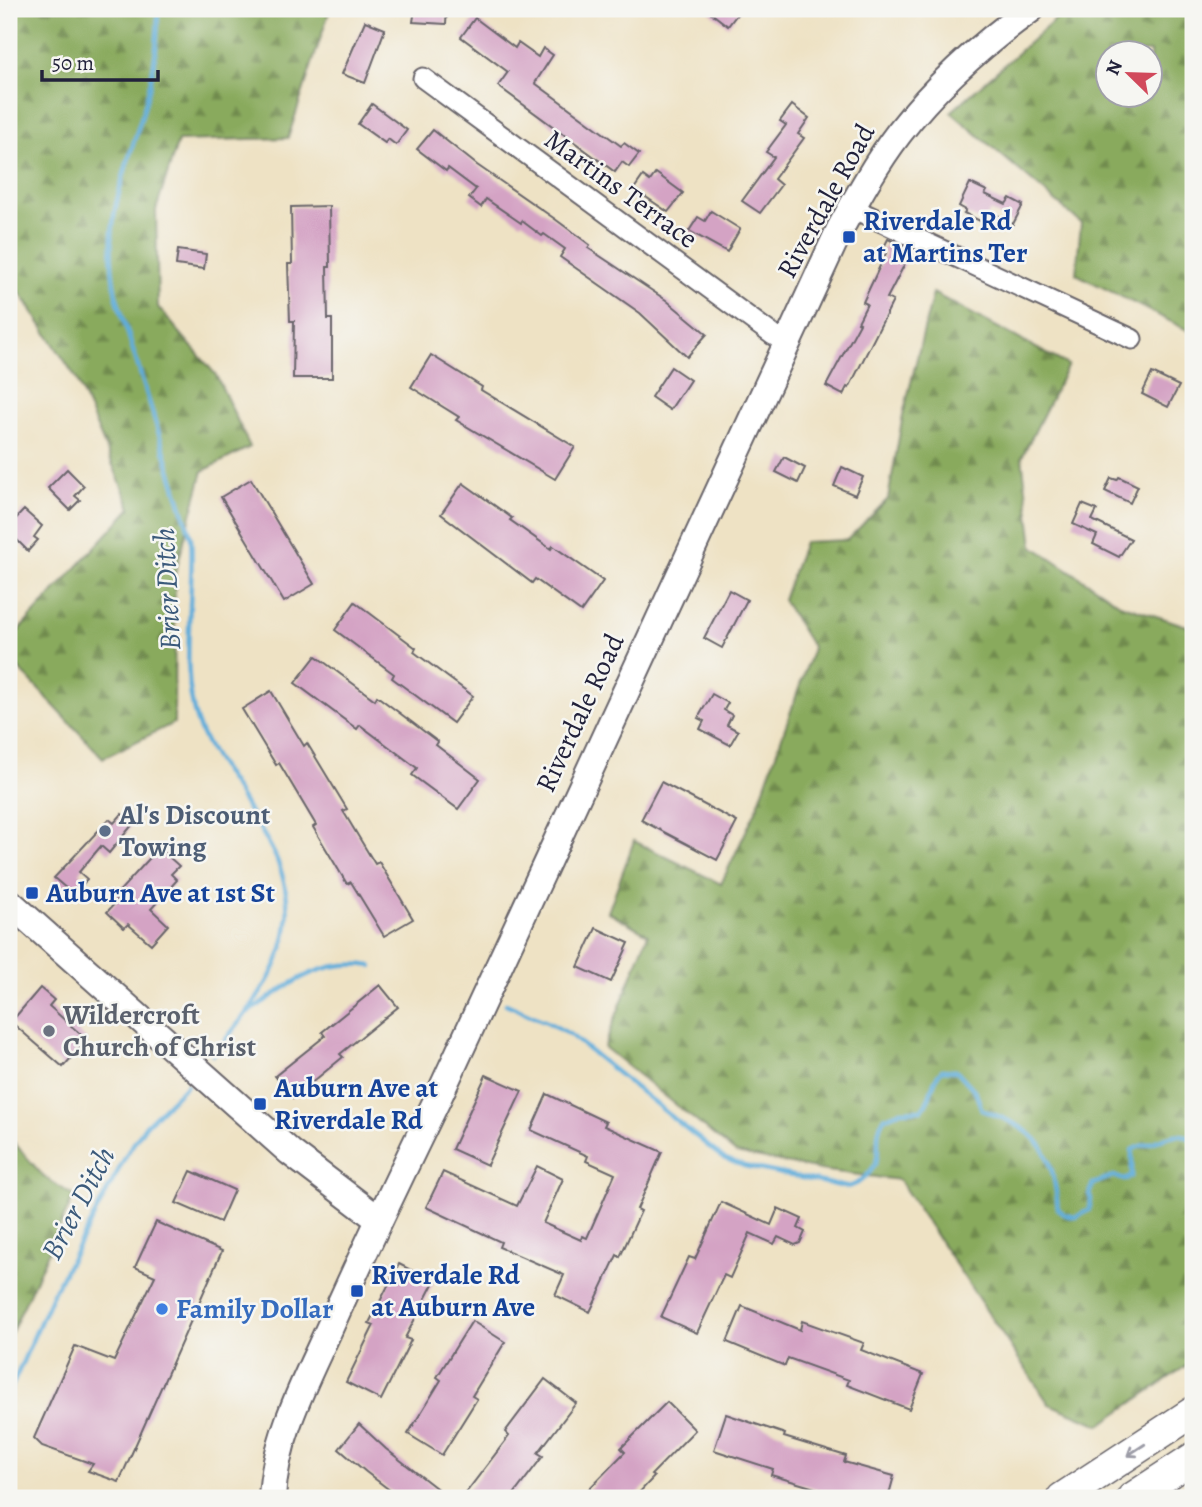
<svg xmlns="http://www.w3.org/2000/svg" width="1202" height="1507" font-family="Alegreya,serif">
  <style>
    .forest { fill: url(#forest-firs); stroke: #56664c; stroke-width: 2; fill-rule: evenodd }
    .lines { fill: none; stroke-linecap: round; stroke-linejoin: round }
    .stream { stroke: #61adda; stroke-width: 4.5 }
    .building { fill: #d4a3c4 }
    .street-casing { stroke: #69656b; stroke-width: 23 }
    .secondary-casing { stroke: #69656b; stroke-width: 30 }
    .primary-casing { stroke: #69656b; stroke-width: 33 }
    .street { stroke: #fff; stroke-width: 19 }
    .secondary { stroke: #fff; stroke-width: 26 }
    .primary { stroke: #fff; stroke-width: 30 }
    .tram { stroke: #22223b; stroke-width: 2 }
    .oneway { stroke: #9c9ca7 }
    .transit-dot { fill: #1a4fb4; stroke: #f6f6f2; stroke-width: 2.5 }
    .service-dot { fill: #5c6f8a; stroke: #f6f6f2; stroke-width: 2.5 }
    .worship-dot { fill: #6b7280; stroke: #f6f6f2; stroke-width: 2.5 }
    .shop-dot { fill: #3f7fe0; stroke: #f6f6f2; stroke-width: 2.5 }
    .labels { text-anchor: middle; dominant-baseline: central; stroke-width: 5; stroke-linejoin: round; paint-order: stroke }
    .street-label { font-size: 28px; fill: #22223b; stroke: #f6f6f2 }
    .transit-label { font-size: 28px; font-weight: bold; fill: #164399; stroke: #f6f6f2; text-anchor: start }
    .service-label { font-size: 28px; font-weight: bold; fill: #4e5e75; stroke: #f6f6f2; text-anchor: start }
    .worship-label { font-size: 28px; font-weight: bold; fill: #5b616d; stroke: #f6f6f2; text-anchor: start }
    .shop-label { font-size: 28px; font-weight: bold; fill: #366cbe; stroke: #f6f6f2; text-anchor: start }
    .water-label { font-size: 30px; font-style: italic; fill: #3b5a7b; stroke: #f6f6f2 }
  </style>
  <defs>
    <pattern id="forest-firs" width="22" height="20" patternUnits="userSpaceOnUse" patternTransform="scale(1.75)"><rect width="22" height="20" fill="#89aa5d"/><path d="M5 1l3.5 6h-7zM16 11l3.5 6h-7z" fill="#708a4e"/></pattern>
  </defs>
  <rect width="100%" height="100%" fill="#f6f6f2"/>
  <filter id="ink" filterUnits="userSpaceOnUse"><feTurbulence type="fractalNoise" baseFrequency=".0143" numOctaves="2"/><feDisplacementMap in="SourceGraphic" scale="14" xChannelSelector="R" yChannelSelector="G"/><feConvolveMatrix kernelMatrix="1 2 1 2 8 2 1 2 1" color-interpolation-filters="sRGB"/></filter>
  <filter id="wash" filterUnits="userSpaceOnUse"><feTurbulence type="fractalNoise" baseFrequency=".00686" numOctaves="4" result="noise"/><feDisplacementMap in="SourceGraphic" scale="28" xChannelSelector="R" yChannelSelector="G"/><feGaussianBlur stdDeviation="1.57" result="paint"/><feColorMatrix in="noise" values="0 0 0 0 0 0 0 0 0 0 0 0 0 0 0 0 0 1.4 0 .05"/><feComposite in="paint" operator="in"/></filter>
  <g filter="url(#wash)">
    <rect width="100%" height="100%" fill="#eee2c4"/>
    <!-- forest -->
    <g class="forest">
      <path d="M 9,9 L 330,9 L 288,138 L 178,141 L 156,210 L 158,307 L 216,375 L 250,447 L 203,471 L 175,574 L 174,723 L 103,758 L 9,658 L 9,641 L 131,508 L 76,378 L 9,276 Z"/>
      <path d="M 1067,9 L 1189,9 L 1193,17 L 1193,333 L 1076,274 L 1081,223 L 951,112 ZM 1108,52 L 1150,52 L 1150,94 L 1108,94 Z"/>
      <path d="M 933,293 L 1068,365 L 1022,457 L 1033,546 L 1120,604 L 1193,628 L 1193,1361 L 1100,1425 L 1049,1404 L 899,1180 L 820,1170 L 736,1153 L 604,1047 L 648,934 L 608,912 L 634,841 L 721,884 L 757,808 L 813,648 L 783,600 L 804,542 L 847,540 L 888,499 L 903,415 Z"/>
      <path d="M 9,1137 L 44,1177 L 74,1196 L 9,1338 Z"/>
    </g>
    <g class="lines">
      <!-- stream -->
      <g class="stream">
        <path d="M 158,9 C 158,34 156,59 150,84 C 133,162 99,210 116,295 L 191,537 C 195,593 179,670 197,722 C 207,750 227,775 242,800 C 254,820 268,839 277,860 C 310,941 261,996 213,1055"/>
        <path d="M 506,1004 L 549,1023 L 569,1034 L 723,1158 L 744,1166 L 846,1187 C 855,1186 860,1182 866,1176 C 888,1156 870,1139 884,1118 L 901,1111 L 921,1110 C 933,1099 930,1081 942,1070 L 957,1071 L 975,1091 L 982,1110 C 1041,1131 1052,1148 1058,1209 L 1065,1215 L 1076,1217 L 1089,1210 L 1091,1199 L 1089,1194 L 1093,1184 L 1114,1176 L 1124,1180 L 1132,1176 L 1132,1150 C 1140,1145 1146,1145 1154,1142 C 1168,1137 1181,1129 1193,1141"/>
        <path d="M 249,1012 C 290,984 320,958 372,966"/>
        <path d="M 9,1393 L 53,1293 L 128,1152 L 146,1125 L 187,1085"/>
      </g>
    </g>
    <g id="blocks">
      <!-- building -->
      <g class="building">
        <path d="M 415,9 L 447,9 L 446,24 L 413,22 Z"/>
        <path d="M 706,9 L 741,9 L 728,26 Z"/>
        <path d="M 475,18 L 515,48 L 518,43 L 538,57 L 543,48 L 553,55 L 535,83 L 621,146 L 624,143 L 639,154 L 629,167 L 622,162 L 615,172 L 498,86 L 508,72 L 461,37 Z"/>
        <path d="M 365,21 L 385,29 L 365,83 L 342,74 Z"/>
        <path d="M 372,104 L 407,130 L 396,145 L 388,139 L 385,143 L 358,124 Z"/>
        <path d="M 792,105 L 809,118 L 798,134 L 804,138 L 774,179 L 781,185 L 760,213 L 742,201 L 774,157 L 766,152 L 786,125 L 780,121 Z"/>
        <path d="M 433,130 L 477,165 L 555,219 L 590,245 L 588,248 L 666,300 L 707,334 L 700,342 L 687,357 L 640,313 L 560,257 L 565,249 L 544,234 L 542,236 L 522,221 L 521,223 L 486,199 L 481,207 L 469,198 L 476,189 L 448,168 L 446,171 L 417,149 Z"/>
        <path d="M 656,173 L 683,193 L 668,212 L 634,189 L 643,176 L 650,181 Z"/>
        <path d="M 970,183 L 987,191 L 985,194 L 1006,204 L 1010,198 L 1023,205 L 1013,224 L 990,211 L 984,223 L 964,213 L 966,210 L 959,206 Z"/>
        <path d="M 329,206 L 330,267 L 327,267 L 328,319 L 332,319 L 332,378 L 293,378 L 294,321 L 290,321 L 288,264 L 292,264 L 291,207 Z"/>
        <path d="M 711,211 L 740,229 L 727,252 L 689,231 L 698,217 L 705,221 Z"/>
        <path d="M 888,239 L 912,250 L 887,298 L 893,301 L 849,388 L 847,387 L 843,395 L 826,386 L 860,323 L 858,322 L 867,304 L 863,302 L 886,253 L 882,251 Z"/>
        <path d="M 178,250 L 206,254 L 204,269 L 176,265 Z"/>
        <path d="M 431,355 L 482,387 L 481,390 L 575,447 L 555,479 L 456,420 L 459,417 L 411,387 Z"/>
        <path d="M 671,367 L 690,380 L 670,410 L 651,397 Z"/>
        <path d="M 1152,373 L 1179,386 L 1168,407 L 1142,394 Z"/>
        <path d="M 784,457 L 805,468 L 798,483 L 776,472 Z"/>
        <path d="M 842,467 L 863,477 L 855,495 L 834,486 Z"/>
        <path d="M 67,469 L 84,486 L 75,496 L 80,500 L 70,510 L 48,488 Z"/>
        <path d="M 1119,477 L 1138,486 L 1130,503 L 1105,491 L 1111,478 L 1117,480 Z"/>
        <path d="M 251,479 L 314,584 L 284,602 L 221,497 Z"/>
        <path d="M 463,483 L 512,518 L 510,520 L 551,549 L 553,546 L 603,581 L 581,612 L 535,579 L 532,583 L 441,514 Z"/>
        <path d="M 1082,504 L 1097,510 L 1092,520 L 1131,539 L 1119,557 L 1093,544 L 1097,535 L 1073,524 Z"/>
        <path d="M 24,510 L 42,526 L 34,537 L 38,540 L 28,551 L 9,532 L 9,526 Z"/>
        <path d="M 729,590 L 747,600 L 722,648 L 704,638 Z"/>
        <path d="M 355,602 L 416,648 L 414,652 L 473,696 L 453,723 L 392,678 L 394,674 L 335,630 Z"/>
        <path d="M 316,656 L 375,700 L 377,696 L 438,742 L 436,745 L 480,779 L 458,809 L 412,775 L 417,768 L 360,725 L 357,729 L 295,683 Z"/>
        <path d="M 271,691 L 304,746 L 307,743 L 347,809 L 343,811 L 375,864 L 379,862 L 413,919 L 384,936 L 351,882 L 347,884 L 313,827 L 316,825 L 279,763 L 276,765 L 242,709 Z"/>
        <path d="M 712,694 L 728,703 L 724,710 L 732,715 L 727,725 L 738,731 L 730,745 L 700,729 L 704,721 L 698,718 Z"/>
        <path d="M 661,782 L 737,822 L 717,860 L 641,820 Z"/>
        <path d="M 122,814 L 133,824 L 109,853 L 101,846 L 79,872 L 87,879 L 74,895 L 54,878 L 109,819 L 114,823 Z"/>
        <path d="M 159,848 L 179,866 L 171,874 L 177,880 L 151,909 L 168,925 L 151,944 L 128,924 L 124,928 L 107,912 L 118,900 L 114,897 Z"/>
        <path d="M 596,928 L 629,943 L 611,982 L 578,967 Z"/>
        <path d="M 380,985 L 398,1007 L 340,1054 L 343,1057 L 293,1098 L 275,1076 L 325,1036 L 322,1032 Z"/>
        <path d="M 40,988 L 54,1000 L 49,1006 L 87,1040 L 63,1067 L 11,1022 Z"/>
        <path d="M 486,1075 L 522,1091 L 487,1165 L 452,1149 Z"/>
        <path d="M 547,1094 L 606,1122 L 604,1126 L 662,1152 L 637,1209 L 641,1211 L 620,1257 L 617,1255 L 590,1312 L 555,1295 L 564,1275 L 499,1247 L 501,1242 L 426,1207 L 443,1172 L 517,1206 L 537,1166 L 563,1179 L 543,1223 L 581,1240 L 582,1236 L 587,1238 L 615,1174 L 586,1161 L 588,1156 L 531,1130 Z"/>
        <path d="M 191,1171 L 234,1190 L 220,1222 L 176,1203 Z"/>
        <path d="M 721,1202 L 771,1225 L 778,1208 L 802,1219 L 798,1228 L 805,1232 L 800,1243 L 795,1245 L 778,1237 L 774,1244 L 750,1233 L 730,1278 L 724,1275 L 697,1333 L 661,1317 L 689,1257 L 695,1259 Z"/>
        <path d="M 156,1222 L 222,1251 L 119,1482 L 88,1471 L 93,1464 L 42,1446 L 34,1438 L 75,1346 L 114,1361 L 155,1276 L 135,1267 Z"/>
        <path d="M 399,1264 L 434,1282 L 405,1338 L 411,1340 L 381,1400 L 346,1382 L 374,1325 L 369,1323 Z"/>
        <path d="M 742,1306 L 800,1330 L 802,1321 L 864,1343 L 861,1350 L 923,1374 L 909,1409 L 847,1385 L 849,1380 L 788,1358 L 785,1366 L 727,1342 Z"/>
        <path d="M 472,1321 L 505,1342 L 472,1396 L 477,1399 L 442,1455 L 408,1434 L 441,1380 L 437,1377 Z"/>
        <path d="M 545,1379 L 576,1403 L 538,1453 L 543,1456 L 511,1498 L 462,1498 L 509,1436 L 505,1432 Z"/>
        <path d="M 667,1402 L 695,1430 L 651,1475 L 654,1477 L 634,1498 L 580,1498 L 625,1452 L 621,1448 Z"/>
        <path d="M 726,1414 L 785,1434 L 784,1437 L 846,1456 L 844,1462 L 894,1476 L 888,1498 L 834,1498 L 835,1494 L 771,1475 L 773,1469 L 714,1450 Z"/>
        <path d="M 359,1424 L 386,1449 L 449,1498 L 400,1498 L 366,1472 L 339,1449 Z"/>
      </g>
    </g>
  </g>
  <g filter="url(#ink)">
    <use href="#blocks" fill-opacity="0" stroke="#69656b" stroke-width="2"/>
    <g class="lines">
      <!-- street casing -->
      <g class="street-casing">
        <g id="street">
          <path d="M 423,78 L 773,335 L 787,343"/>
          <path d="M 852,208 L 1132,339"/>
        </g>
      </g>
      <!-- secondary casing -->
      <g class="secondary-casing">
        <g id="secondary">
          <path d="M 9,902 L 290,1152 L 378,1219"/>
          <path d="M 272,1498 C 275,1437 305,1382 330,1327 C 364,1251 400,1176 437,1100 L 840,229 C 858,196 876,163 899,133 C 936,85 982,44 1031,9"/>
        </g>
      </g>
      <!-- primary casing -->
      <g class="primary-casing">
        <g id="primary">
          <path d="M 1062,1498 L 1193,1412"/>
          <path d="M 1132,1498 L 1193,1458"/>
        </g>
      </g>
      <!-- street -->
      <use href="#street" class="street"/>
      <!-- secondary -->
      <use href="#secondary" class="secondary"/>
      <!-- primary -->
      <use href="#primary" class="primary"/>
      <!-- tram -->
      <path class="tram" d="M 1173,1498 L 1193,1485"/>
    </g>
    <!-- one-way arrows -->
    <defs><path id="oneway-shaft" d="M-6 0H5M1.5-3L5.5 0L1.5 3" fill="none" stroke-width="1.6" stroke-linecap="round" stroke-linejoin="round" transform="scale(1.75)"/></defs>
    <use class="oneway" href="#oneway-shaft" transform="translate(1136 1450) rotate(147)"/>
  </g>
  <!-- markers -->
  <g class="transit-dot">
    <rect x="842" y="230" width="14" height="14" rx="3.5"/>
    <rect x="25" y="886" width="14" height="14" rx="3.5"/>
    <rect x="253" y="1097" width="14" height="14" rx="3.5"/>
    <rect x="350" y="1284" width="14" height="14" rx="3.5"/>
  </g>
  <circle class="service-dot" cx="105" cy="831" r="7"/>
  <circle class="worship-dot" cx="49" cy="1031" r="7"/>
  <circle class="shop-dot" cx="162" cy="1309" r="7"/>
  <g class="labels">
    <!-- street labels -->
    <g class="street-label">
      <text transform="translate(621 189) rotate(36)">Martins Terrace</text>
      <text transform="translate(826 201) rotate(-61)">Riverdale Road</text>
      <text transform="translate(580 713) rotate(-65)">Riverdale Road</text>
    </g>
    <!-- transit labels -->
    <g class="transit-label">
      <text x="863" y="221">Riverdale Rd<tspan x="863" dy="32">at Martins Ter</tspan></text>
      <text x="46" y="893">Auburn Ave at 1st St</text>
      <text x="274" y="1088">Auburn Ave at<tspan x="274" dy="32">Riverdale Rd</tspan></text>
      <text x="371" y="1275">Riverdale Rd<tspan x="371" dy="32">at Auburn Ave</tspan></text>
    </g>
    <!-- service labels -->
    <g class="service-label">
      <text x="119" y="815">Al's Discount<tspan x="119" dy="32">Towing</tspan></text>
    </g>
    <!-- worship labels -->
    <g class="worship-label">
      <text x="63" y="1015">Wildercroft<tspan x="63" dy="32">Church of Christ</tspan></text>
    </g>
    <!-- shop labels -->
    <g class="shop-label">
      <text x="176" y="1309">Family Dollar</text>
    </g>
    <!-- water labels -->
    <g class="water-label">
      <text transform="translate(167 589) rotate(-93)">Brier Ditch</text>
      <text transform="translate(78 1203) rotate(-62)">Brier Ditch</text>
    </g>
  </g>
  <!-- margin -->
  <rect width="1202" height="1507" fill="none" stroke="#f6f6f2" stroke-width="35"/>
  <!-- north arrow -->
  <g transform="translate(1129 74) rotate(293)"><circle r="33" fill="#f6f6f2" stroke="#a1a1a9" stroke-width="2"/>
  <path d="M0-5L12 26L0 18L-12 26Z" fill="#d1495b"/>
  <text y="-10" font-size="19" font-weight="bold" text-anchor="middle" fill="#22223b">N</text>
  </g>
  <!-- scale -->
  <path d="M42 70v10h116v-10" fill="none" stroke="#22223b" stroke-width="3.5"/>
  <text x="52" y="70" font-size="21" fill="#22223b" stroke="#f6f6f2" stroke-width="5" paint-order="stroke">50 m</text>
</svg>
